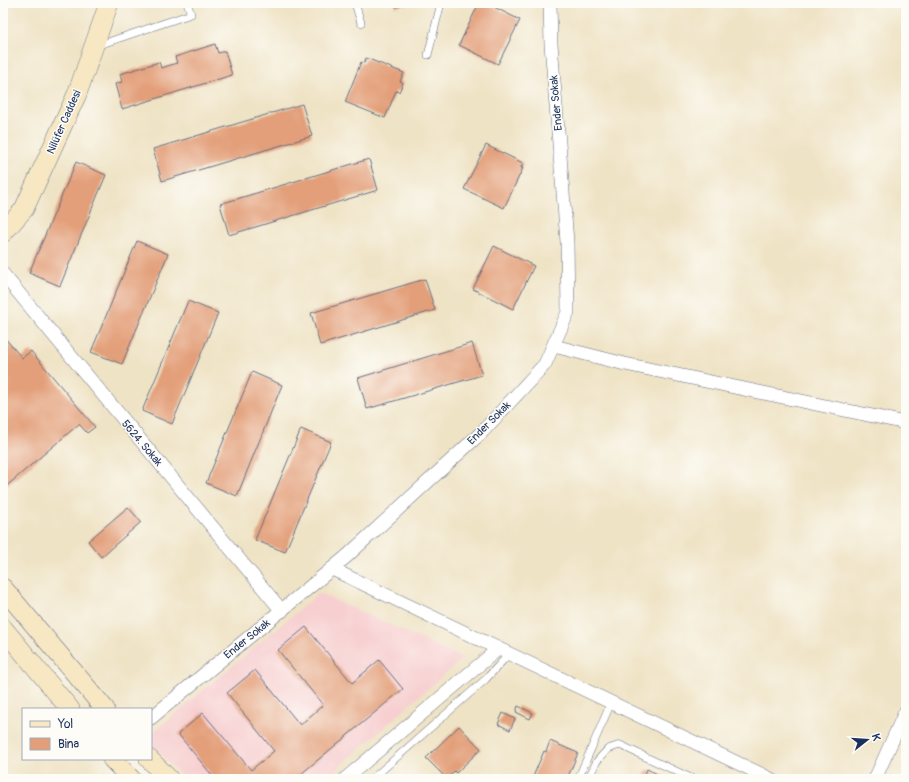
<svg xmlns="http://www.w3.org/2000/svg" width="909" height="782" font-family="Pangolin,sans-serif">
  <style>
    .built { fill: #f7cfd0 }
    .building { fill: #e39f79 }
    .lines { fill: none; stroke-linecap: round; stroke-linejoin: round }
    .lane-casing { stroke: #656e82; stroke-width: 8 }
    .street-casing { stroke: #656e82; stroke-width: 14 }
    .secondary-casing { stroke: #656e82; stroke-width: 20 }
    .lane { stroke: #fff; stroke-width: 7 }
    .street { stroke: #fff; stroke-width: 13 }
    .secondary { stroke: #f7e8c3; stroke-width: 19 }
    .labels { text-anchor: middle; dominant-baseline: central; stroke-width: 3; stroke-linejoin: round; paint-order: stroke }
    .street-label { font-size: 11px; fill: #1b2f5e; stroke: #fdfcf7 }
  </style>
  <rect width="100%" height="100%" fill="#fdfcf7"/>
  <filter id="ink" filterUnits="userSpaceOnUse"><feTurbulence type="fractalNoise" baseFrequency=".025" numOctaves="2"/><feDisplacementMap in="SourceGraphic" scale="8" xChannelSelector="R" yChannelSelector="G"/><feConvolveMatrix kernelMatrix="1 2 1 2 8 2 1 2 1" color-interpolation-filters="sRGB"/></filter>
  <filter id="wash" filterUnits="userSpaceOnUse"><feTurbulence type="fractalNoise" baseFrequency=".012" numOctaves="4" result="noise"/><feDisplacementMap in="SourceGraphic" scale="16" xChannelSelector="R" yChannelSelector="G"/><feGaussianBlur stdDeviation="0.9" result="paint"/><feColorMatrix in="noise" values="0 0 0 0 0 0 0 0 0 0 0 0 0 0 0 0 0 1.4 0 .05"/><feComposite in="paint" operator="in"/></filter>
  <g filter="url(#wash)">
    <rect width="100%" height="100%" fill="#efe3c5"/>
    <!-- built -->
    <path class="built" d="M 319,593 L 463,658 L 325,779 L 184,779 L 151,744 L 151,734 Z"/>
    <g id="blocks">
      <!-- building -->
      <g class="building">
        <path d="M 395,3 L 409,3 L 396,7 Z"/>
        <path d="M 479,3 L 486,3 L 520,20 L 498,64 L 459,45 Z"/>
        <path d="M 215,44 L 218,53 L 225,51 L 232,75 L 122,109 L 115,84 L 122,82 L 120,74 L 159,62 L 161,68 L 177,63 L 175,57 Z"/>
        <path d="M 366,58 L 404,73 L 400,81 L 403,83 L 399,92 L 396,91 L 385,118 L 345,102 L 361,62 L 364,63 Z"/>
        <path d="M 302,104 L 312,136 L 162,181 L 153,149 Z"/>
        <path d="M 486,145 L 523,163 L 521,168 L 523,168 L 504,208 L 464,189 Z"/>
        <path d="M 369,159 L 378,190 L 229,235 L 220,204 Z"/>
        <path d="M 76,162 L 106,175 L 60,286 L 29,273 Z"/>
        <path d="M 137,241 L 168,254 L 122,364 L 91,352 Z"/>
        <path d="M 494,246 L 534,266 L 513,309 L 473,289 Z"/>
        <path d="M 425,279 L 435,310 L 320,345 L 311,313 Z"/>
        <path d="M 188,301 L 218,313 L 172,424 L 142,411 Z"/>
        <path d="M 3,336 L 22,358 L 31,351 L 95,427 L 87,433 L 79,424 L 3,489 Z"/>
        <path d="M 472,343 L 482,375 L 367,409 L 358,378 Z"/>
        <path d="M 252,372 L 282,385 L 237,496 L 206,483 Z"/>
        <path d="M 301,429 L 331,442 L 285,552 L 255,540 Z"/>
        <path d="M 128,507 L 141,522 L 101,557 L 88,541 Z"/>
        <path d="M 306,627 L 352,683 L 379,660 L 403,689 L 295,779 L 215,779 L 178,734 L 203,713 L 251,770 L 274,751 L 227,693 L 255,670 L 300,725 L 323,705 L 278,650 Z"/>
        <path d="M 518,706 L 533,713 L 530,719 L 516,712 Z"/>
        <path d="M 503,713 L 515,719 L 510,730 L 498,724 Z"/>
        <path d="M 459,726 L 481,749 L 456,773 L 454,771 L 447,779 L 426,758 Z"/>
        <path d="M 550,741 L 578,753 L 567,779 L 532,779 L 544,751 L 546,752 Z"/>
        <path d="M 647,769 L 668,779 L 643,779 Z"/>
      </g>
    </g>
  </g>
  <g filter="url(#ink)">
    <use href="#blocks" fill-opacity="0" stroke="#656e82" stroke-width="1"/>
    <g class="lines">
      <!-- lane casing -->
      <g class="lane-casing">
        <g id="lane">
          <path d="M 355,3 L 361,23"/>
          <path d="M 96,46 L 191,14 L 187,3"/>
          <path d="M 428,55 L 441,3"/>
          <path d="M 372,779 L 486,679 L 509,654"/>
          <path d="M 578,779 L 611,703"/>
          <path d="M 588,779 L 597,761 L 608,749 L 620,745 L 693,779"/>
        </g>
      </g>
      <!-- street casing -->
      <g class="street-casing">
        <g id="street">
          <path d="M 3,274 L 282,611"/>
          <path d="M 554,346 L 625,364 L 906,423"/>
          <path d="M 332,569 L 771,779"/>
          <path d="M 151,718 L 346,557 L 483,431 L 545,364 L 568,312 L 567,242 L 551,44 L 550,3"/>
          <path d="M 345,779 L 498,649"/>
          <path d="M 875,779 L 906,710"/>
        </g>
      </g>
      <!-- secondary casing -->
      <g class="secondary-casing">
        <g id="secondary">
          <path d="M 3,233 L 24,209 L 77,94 L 109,3"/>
          <path d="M 3,588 L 105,709"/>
          <path d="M 3,628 L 70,709"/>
          <path d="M 112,759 L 131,779"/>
          <path d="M 149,759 L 169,779"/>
        </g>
      </g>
      <!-- lane -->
      <use href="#lane" class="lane"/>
      <!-- street -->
      <use href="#street" class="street"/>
      <!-- secondary -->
      <use href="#secondary" class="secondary"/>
    </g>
  </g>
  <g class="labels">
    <!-- street labels -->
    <g class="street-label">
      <text transform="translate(556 103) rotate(-95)">Ender Sokak</text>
      <text transform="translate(64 122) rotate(-66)">Nilüfer Caddesi</text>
      <text transform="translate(489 423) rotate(-45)">Ender Sokak</text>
      <text transform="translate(142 443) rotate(50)">5624. Sokak</text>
      <text transform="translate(247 639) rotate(-39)">Ender Sokak</text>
    </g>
  </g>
  <!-- margin -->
  <rect width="909" height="782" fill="none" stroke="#fdfcf7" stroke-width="16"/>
  <!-- legend -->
  <rect x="22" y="708" width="130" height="52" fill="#fdfcf7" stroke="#a3aaba"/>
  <rect x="30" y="721" width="20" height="6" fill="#f7e8c3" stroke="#a3aaba"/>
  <text x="58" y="728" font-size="12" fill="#1b2f5e">Yol</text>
  <rect x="30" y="738" width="20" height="12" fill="#e39f79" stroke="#a3aaba"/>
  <text x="58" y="748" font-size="12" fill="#1b2f5e">Bina</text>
  <!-- north arrow -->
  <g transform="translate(867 740) rotate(73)" stroke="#fdfcf7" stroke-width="3" paint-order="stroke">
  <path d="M0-3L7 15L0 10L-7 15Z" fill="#1b2f5e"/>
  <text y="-6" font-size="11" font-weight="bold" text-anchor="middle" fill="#1b2f5e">K</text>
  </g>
</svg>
